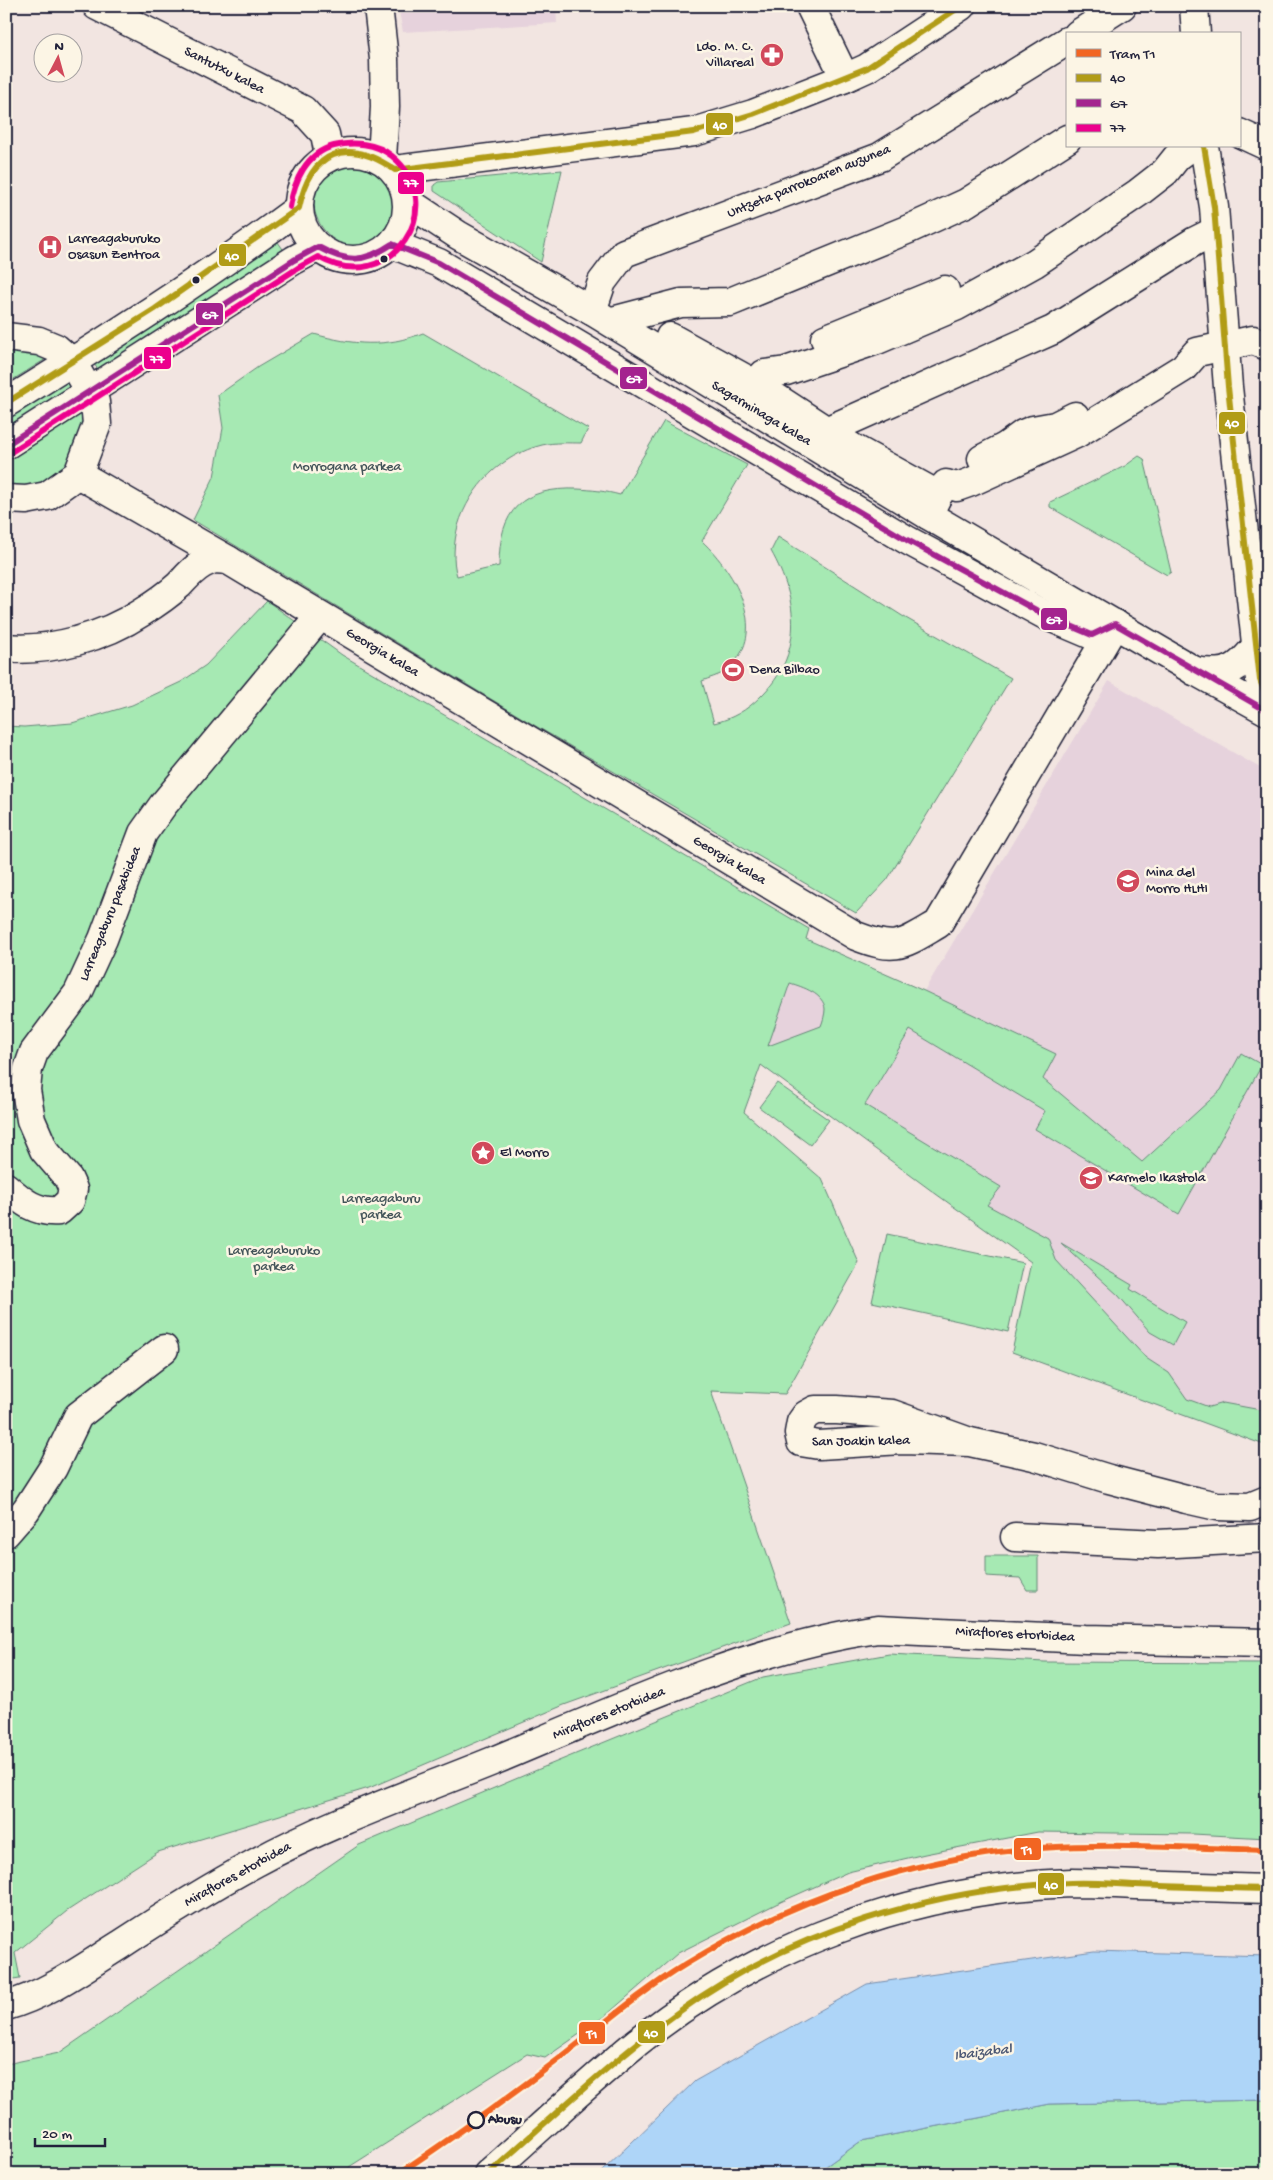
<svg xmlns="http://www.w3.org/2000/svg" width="1273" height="2180" font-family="'Gochi Hand',sans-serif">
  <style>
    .built { fill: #e6d2dc }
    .green { fill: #a6e9b3; stroke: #648677; fill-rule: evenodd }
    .water { fill: #aed5f8; stroke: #768dac }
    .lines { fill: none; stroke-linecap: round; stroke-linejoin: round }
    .street-casing { stroke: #22223b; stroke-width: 31 }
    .secondary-casing { stroke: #22223b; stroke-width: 31 }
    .primary-casing { stroke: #22223b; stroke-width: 31 }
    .street { stroke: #fcf5e5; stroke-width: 28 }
    .secondary { stroke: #fcf5e5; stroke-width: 28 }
    .primary { stroke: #fcf5e5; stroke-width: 28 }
    .bus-1-casing { stroke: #fcf5e5; stroke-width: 10 }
    .bus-2-casing { stroke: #fcf5e5; stroke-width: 10 }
    .bus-3-casing { stroke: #fcf5e5; stroke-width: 10 }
    .bus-1 { stroke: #b19c17; stroke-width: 6 }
    .bus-2 { stroke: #a4238f; stroke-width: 6 }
    .bus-3 { stroke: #ec008d; stroke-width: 6 }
    .tram-1-casing { stroke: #fcf5e5; stroke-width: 10 }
    .tram-1 { stroke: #f26522; stroke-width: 6 }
    .bus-dot { fill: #22223b; stroke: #fcf5e5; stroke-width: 2 }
    .stop-dot { fill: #fcf5e5; stroke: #22223b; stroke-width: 2.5 }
    .labels { text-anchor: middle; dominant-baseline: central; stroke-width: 5; stroke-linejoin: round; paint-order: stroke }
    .poi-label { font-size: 14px; fill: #22223b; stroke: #fcf5e5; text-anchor: start }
    .street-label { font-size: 14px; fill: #22223b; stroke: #fcf5e5 }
    .park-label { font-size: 14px; fill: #435459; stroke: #fcf5e5 }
    .stop-label { font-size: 14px; font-weight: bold; fill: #22223b; stroke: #fcf5e5; text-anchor: start }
    .water-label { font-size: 15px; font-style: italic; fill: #4c5874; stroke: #fcf5e5 }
    .line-badge { stroke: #fcf5e5; stroke-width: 2 }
    .badge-label { font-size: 14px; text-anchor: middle; font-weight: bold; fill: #fff }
  </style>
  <rect width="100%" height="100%" fill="#f2e5e1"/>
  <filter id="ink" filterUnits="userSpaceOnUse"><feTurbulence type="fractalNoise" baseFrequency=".02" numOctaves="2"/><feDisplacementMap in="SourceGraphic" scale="10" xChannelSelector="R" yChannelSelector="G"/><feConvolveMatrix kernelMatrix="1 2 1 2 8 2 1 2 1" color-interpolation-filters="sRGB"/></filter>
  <g filter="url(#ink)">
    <!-- built -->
    <g class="built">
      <path d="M 398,6 L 556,6 L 557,23 L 403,32 Z"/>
      <path d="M 1109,681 L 1267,772 L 1266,1446 L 1012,1352 L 1031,1262 L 936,1194 L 762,1062 L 806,939 L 924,991 Z"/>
    </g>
    <!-- green -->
    <g class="green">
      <path d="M 359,163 C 382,175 412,200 392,228 C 388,234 386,239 379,242 C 326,267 289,192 333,168 C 341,163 351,163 359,163 Z"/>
      <path d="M 562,170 L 541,262 L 434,191 L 434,185 L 438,182 Z"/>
      <path d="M 278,242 L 287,255 L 101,373 L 93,363 L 109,350 Z"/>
      <path d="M 423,333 L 588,429 L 581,443 C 568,443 555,442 542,445 C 502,455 470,486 458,526 C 454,541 452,561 457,576 L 499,566 C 499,510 522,487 578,489 C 592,490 606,491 620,495 L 664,421 L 747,465 L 702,541 C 735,572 773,635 724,672 C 718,676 709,678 702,681 L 714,723 C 732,719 747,710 760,697 C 804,655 799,601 771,551 L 778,537 L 904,617 L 1011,678 L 887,880 L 856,913 L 539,728 L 193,520 L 214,477 L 223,428 L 218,395 L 258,367 L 314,334 C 353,345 385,348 423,333 Z"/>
      <path d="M 6,345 L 54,354 L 6,384 Z"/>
      <path d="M 72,374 L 79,381 L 6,432 L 6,414 Z"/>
      <path d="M 85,404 L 87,420 L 65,470 L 41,486 L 6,486 L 6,457 Z"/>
      <path d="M 1139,456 L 1144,459 L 1171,572 L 1167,575 L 1050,507 L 1050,502 L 1125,466 Z"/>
      <path d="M 267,601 L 342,655 L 809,929 L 806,939 L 924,991 L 1056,1054 L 1043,1079 L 1142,1162 L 1221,1090 L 1241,1053 L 1262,1065 L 1179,1214 L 1035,1129 L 1045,1111 L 910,1030 L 865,1105 L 1001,1187 L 987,1205 L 1048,1238 L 1056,1260 L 1146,1358 L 1169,1373 L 1187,1399 L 1209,1407 L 1223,1403 L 1261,1410 L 1267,1408 L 1267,1446 L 1012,1352 L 1031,1262 L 936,1194 L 761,1065 L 744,1112 L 822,1179 L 859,1263 L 785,1394 L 711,1391 L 791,1623 L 564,1705 L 369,1788 L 158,1852 L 67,1911 L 15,1953 L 20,1978 L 6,1980 L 6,726 L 24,727 L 72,723 L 132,705 L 181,682 L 206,665 ZM 790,983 C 803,987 824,994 825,1009 C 825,1014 823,1021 821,1026 L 768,1046 Z"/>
      <path d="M 777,1083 L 829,1120 L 810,1145 L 759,1107 Z"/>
      <path d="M 887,1234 L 1023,1263 L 1008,1332 L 872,1302 Z"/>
      <path d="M 1061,1243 L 1132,1285 L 1130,1289 L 1185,1322 L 1173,1345 L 1150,1332 L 1118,1295 Z"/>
      <path d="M 986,1556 L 1038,1556 L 1038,1590 L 1027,1590 L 1020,1578 L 986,1576 Z"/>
      <path d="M 889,1654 L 1045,1662 L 1267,1663 L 1267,1838 L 1193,1834 L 1038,1832 L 925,1854 L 848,1872 L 776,1904 L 678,1953 L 604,2017 L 545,2058 L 527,2054 L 349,2167 L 348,2174 L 6,2174 L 6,2064 L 59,2053 L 359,1845 L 544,1767 L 763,1677 Z"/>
      <path d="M 1267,2100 L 1267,2174 L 815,2174 L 861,2141 L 1050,2104 Z"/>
    </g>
    <!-- water -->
    <path class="water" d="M 1094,1951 L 1267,1956 L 1267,2100 L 1050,2104 L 861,2141 L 815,2174 L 599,2174 L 695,2081 L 867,1984 Z"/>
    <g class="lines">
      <!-- street casing -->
      <g class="street-casing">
        <g id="street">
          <path d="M 97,6 L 303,110 L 325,134 L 329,155"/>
          <path d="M 378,6 L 384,59 L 385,107 L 382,159"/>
          <path d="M 810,6 L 845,78"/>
          <path d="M 1078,34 L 1122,6"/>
          <path d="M 1239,133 L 1267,146"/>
          <circle cx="353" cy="206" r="54"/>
          <path d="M 395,170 L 694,132 L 753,114 L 845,78 L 867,68 L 961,6"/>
          <path d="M 408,202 L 458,235 L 592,311 L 928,515 L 1193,670 L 1267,711"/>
          <path d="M 392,244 L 439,263 L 907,540 L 1045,615 L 1092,635 L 1115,624"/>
          <path d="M 592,311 L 602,282 L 624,253 L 880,157 L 1067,41"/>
          <path d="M 613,323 L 616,320 L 681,303 L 730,302 L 909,229 L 966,203 L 1067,139"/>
          <path d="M 6,337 L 39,341 L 56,348 L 72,362 L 95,402 L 97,424 L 78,474 L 47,496 L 26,500 L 6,499"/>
          <path d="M 670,337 L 755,384 L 853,448 L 938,495"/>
          <path d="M 825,339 L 945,290"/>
          <path d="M 755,384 L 764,374 L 786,371 L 877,340 L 957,306 L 1035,263 L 1138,193 L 1165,172 L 1177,157 L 1192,146"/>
          <path d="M 6,403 C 106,341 205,278 299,208"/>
          <path d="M 826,431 L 1053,330 L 1195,241 L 1215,231"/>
          <path d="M 6,445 L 294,260 L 318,247"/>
          <path d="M 982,459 L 1005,447 L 1023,434 L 1033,430 L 1055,426 L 1075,416"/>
          <path d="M 78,474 L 228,560"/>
          <path d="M 928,515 L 938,495 L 946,484 L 957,487 L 971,482 L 1076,434 L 1183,368 L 1197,352 L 1253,340 L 1267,346"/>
          <path d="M 6,648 C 51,652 104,637 142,612 C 155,604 168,595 179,585 C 188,576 196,565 209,561 C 215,558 221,560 228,560 L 856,936 C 897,952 902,945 938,924 L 1115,624"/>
          <path d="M 1194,671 C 1227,676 1237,671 1257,645"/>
          <path d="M 6,1187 C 23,1202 36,1213 59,1211 L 70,1201 L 73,1189 L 68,1178 L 44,1150 L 31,1120 L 26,1090 L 28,1069 L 34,1052 L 78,993 L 103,939 L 143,833 L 163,805 L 320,616"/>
          <path d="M 970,1442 L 902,1440 L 819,1445 L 801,1442 L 799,1433 L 801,1422 L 806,1415 L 815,1410 L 837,1410 L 892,1414 L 970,1442 L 1034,1456 L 1109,1479 L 1186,1499 L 1217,1506 L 1250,1507 L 1267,1500"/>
          <path d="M 6,1533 L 26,1510 L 53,1468 L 78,1416 L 164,1349"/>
          <path d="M 1015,1537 L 1158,1544 L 1267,1538"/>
        </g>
      </g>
      <!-- secondary casing -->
      <g class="secondary-casing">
        <g id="secondary">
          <path d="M 1194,6 L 1196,34"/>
          <path d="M 1204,146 L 1214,207 L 1228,387 L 1260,680 L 1267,699"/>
          <path d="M 488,2174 C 537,2131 584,2086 635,2044 C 757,1945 914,1888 1071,1883 C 1093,1883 1115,1884 1136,1885 C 1180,1886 1223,1888 1267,1889"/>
        </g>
      </g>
      <!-- primary casing -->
      <g class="primary-casing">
        <path id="primary" d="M 6,2006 C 48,1994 83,1968 120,1945 C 164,1916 209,1888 255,1863 C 330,1822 414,1793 493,1761 C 616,1710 746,1648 878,1629 L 1086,1639 L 1267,1643"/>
      </g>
      <!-- street -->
      <use href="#street" class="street"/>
      <!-- secondary -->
      <use href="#secondary" class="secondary"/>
      <!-- primary -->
      <use href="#primary" class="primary"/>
      <!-- bus-1 casing -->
      <g class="bus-1-casing">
        <g id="bus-1">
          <path d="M 1204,146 L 1214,207 L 1228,387 L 1260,680 L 1267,698"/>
          <path d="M 6,403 L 155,309 L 299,208 C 311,150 347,137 395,170 L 694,132 L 753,114 L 867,68 L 961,6"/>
          <path d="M 488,2174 C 551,2118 612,2060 680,2011 C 789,1932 937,1887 1071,1883 C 1093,1882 1115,1884 1136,1885 C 1180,1887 1223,1888 1267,1889"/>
        </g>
      </g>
      <!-- bus-2 casing -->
      <g class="bus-2-casing">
        <path id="bus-2" d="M 6,445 L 294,260 L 318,247 C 347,263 364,263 392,244 L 439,263 L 907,540 L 1045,615 L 1092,635 L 1115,624 L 1267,711"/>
      </g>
      <!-- bus-3 casing -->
      <g class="bus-3-casing">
        <path id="bus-3" d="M 11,452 L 298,268 L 318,257 C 391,299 452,205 392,156 C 376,143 353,141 334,146 C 306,153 294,181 290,207"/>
      </g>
      <!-- bus-1 -->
      <use href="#bus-1" class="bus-1"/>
      <!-- bus-2 -->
      <use href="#bus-2" class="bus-2"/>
      <!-- bus-3 -->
      <use href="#bus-3" class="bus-3"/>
      <!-- tram-1 casing -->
      <g class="tram-1-casing">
        <path id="tram-1" d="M 398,2174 C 452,2138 504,2101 555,2062 C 598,2029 640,1992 686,1964 C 794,1898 915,1857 1040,1848 C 1116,1843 1191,1848 1267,1850"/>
      </g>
      <!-- tram-1 -->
      <use href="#tram-1" class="tram-1"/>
    </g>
  </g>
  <!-- icons -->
  <defs>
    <g id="pharmacy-disc" transform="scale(1.25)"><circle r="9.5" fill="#d1495b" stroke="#fcf5e5"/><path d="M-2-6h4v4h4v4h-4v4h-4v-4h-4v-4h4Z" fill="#fff"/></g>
    <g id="hospital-disc" transform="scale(1.25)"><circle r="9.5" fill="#d1495b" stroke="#fcf5e5"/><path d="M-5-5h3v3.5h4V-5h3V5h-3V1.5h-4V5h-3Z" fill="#fff"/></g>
    <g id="stadium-disc" transform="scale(1.25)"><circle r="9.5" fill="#d1495b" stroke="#fcf5e5"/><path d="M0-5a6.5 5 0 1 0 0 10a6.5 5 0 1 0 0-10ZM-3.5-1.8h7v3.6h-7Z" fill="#fff"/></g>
    <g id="school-disc" transform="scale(1.25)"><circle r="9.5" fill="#d1495b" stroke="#fcf5e5"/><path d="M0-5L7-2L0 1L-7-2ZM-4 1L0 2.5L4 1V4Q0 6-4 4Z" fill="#fff"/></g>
    <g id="sight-disc" transform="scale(1.25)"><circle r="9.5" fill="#d1495b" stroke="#fcf5e5"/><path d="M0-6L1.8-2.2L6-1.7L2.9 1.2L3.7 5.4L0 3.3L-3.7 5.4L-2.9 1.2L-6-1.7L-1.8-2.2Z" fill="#fff"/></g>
  </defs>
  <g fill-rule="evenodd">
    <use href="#pharmacy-disc" x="772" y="55"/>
    <use href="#hospital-disc" x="50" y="247"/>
    <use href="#stadium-disc" x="733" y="670"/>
    <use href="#school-disc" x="1128" y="881"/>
    <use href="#sight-disc" x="483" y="1153"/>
    <use href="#school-disc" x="1091" y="1178"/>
  </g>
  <!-- markers -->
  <g class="bus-dot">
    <circle cx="384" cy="259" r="4.5"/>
    <circle cx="196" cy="280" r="4.5"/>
  </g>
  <circle class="stop-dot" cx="476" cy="2120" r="8"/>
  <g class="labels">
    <!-- poi labels -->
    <g class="poi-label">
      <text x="754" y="47" text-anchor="end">Ldo. M. C.<tspan x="754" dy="16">Villareal</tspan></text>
      <text x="68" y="239">Larreagaburuko<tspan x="68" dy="16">Osasun Zentroa</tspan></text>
      <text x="750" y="670">Dena Bilbao</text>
      <text x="1146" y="873">Mina del<tspan x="1146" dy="16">Morro HLHI</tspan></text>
      <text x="500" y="1153">El Morro</text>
      <text x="1108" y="1178">Karmelo Ikastola</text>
    </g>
    <!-- street labels -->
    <g class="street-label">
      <text transform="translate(224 71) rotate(27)">Santutxu kalea</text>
      <text transform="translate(809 182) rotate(-22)">Untzeta parrokoaren auzunea</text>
      <text transform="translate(761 414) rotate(31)">Sagarminaga kalea</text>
      <text transform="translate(382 653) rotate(31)">Georgia kalea</text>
      <text transform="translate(729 861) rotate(31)">Georgia kalea</text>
      <text transform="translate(111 914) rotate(-68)">Larreagaburu pasabidea</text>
      <text transform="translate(861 1442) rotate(-1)">San Joakin kalea</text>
      <text transform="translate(1015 1635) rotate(3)">Miraflores etorbidea</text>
      <text transform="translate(609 1714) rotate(-22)">Miraflores etorbidea</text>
      <text transform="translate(238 1875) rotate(-29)">Miraflores etorbidea</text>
    </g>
    <!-- park labels -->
    <g class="park-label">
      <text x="347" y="467">Morrogana parkea</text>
      <text x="381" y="1199">Larreagaburu<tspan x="381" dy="16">parkea</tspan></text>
      <text x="274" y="1251">Larreagaburuko<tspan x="274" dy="16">parkea</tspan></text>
    </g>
    <!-- stop labels -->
    <g class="stop-label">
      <text x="488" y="2120">Abusu</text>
    </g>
    <!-- water labels -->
    <g class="water-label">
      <text transform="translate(983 2053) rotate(-7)">Ibaizabal</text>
    </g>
  </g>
  <g class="line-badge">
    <rect x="705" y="112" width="29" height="24" rx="5" fill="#b19c17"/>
    <rect x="397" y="171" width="28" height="24" rx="5" fill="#ec008d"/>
    <rect x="218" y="243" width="29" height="24" rx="5" fill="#b19c17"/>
    <rect x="195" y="302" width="29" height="24" rx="5" fill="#a4238f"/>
    <rect x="143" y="346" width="29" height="24" rx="5" fill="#ec008d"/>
    <rect x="619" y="366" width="29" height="24" rx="5" fill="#a4238f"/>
    <rect x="1218" y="411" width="28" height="24" rx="5" fill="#b19c17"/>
    <rect x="1040" y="607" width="28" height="24" rx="5" fill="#a4238f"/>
    <rect x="1013" y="1837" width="29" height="24" rx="5" fill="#f26522"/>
    <rect x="1037" y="1872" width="28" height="24" rx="5" fill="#b19c17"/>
    <rect x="637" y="2020" width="29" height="24" rx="5" fill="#b19c17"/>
    <rect x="578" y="2021" width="28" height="24" rx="5" fill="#f26522"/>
  </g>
  <g class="badge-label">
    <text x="720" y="129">40</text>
    <text x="411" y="187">77</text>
    <text x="232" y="260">40</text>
    <text x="210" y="319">G7</text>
    <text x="157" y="363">77</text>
    <text x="634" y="383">G7</text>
    <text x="1232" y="427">40</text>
    <text x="1054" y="624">G7</text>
    <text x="1027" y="1854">T1</text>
    <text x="1051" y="1889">40</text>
    <text x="651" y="2037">40</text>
    <text x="592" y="2038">T1</text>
  </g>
  <!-- margin -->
  <rect width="1273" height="2180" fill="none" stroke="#fcf5e5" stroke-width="25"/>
  <rect x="12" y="12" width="1248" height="2155" fill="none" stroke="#22223b" stroke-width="2" filter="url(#ink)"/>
  <!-- legend -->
  <rect x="1066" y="32" width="175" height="115" fill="#fcf5e5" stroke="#a5a1a1"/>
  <rect x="1076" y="49" width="25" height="8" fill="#f26522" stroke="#a5a1a1"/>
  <text x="1110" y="58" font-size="15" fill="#22223b">Tram T1</text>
  <rect x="1076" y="74" width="25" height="8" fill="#b19c17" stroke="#a5a1a1"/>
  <text x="1110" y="82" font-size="15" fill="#22223b">40</text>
  <rect x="1076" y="99" width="25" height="8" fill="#a4238f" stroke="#a5a1a1"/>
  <text x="1110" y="108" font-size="15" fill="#22223b">G7</text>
  <rect x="1076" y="124" width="25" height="8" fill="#ec008d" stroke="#a5a1a1"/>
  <text x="1110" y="132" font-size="15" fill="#22223b">77</text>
  <!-- north arrow -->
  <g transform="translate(58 58) rotate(6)"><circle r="24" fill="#fcf5e5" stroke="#a5a1a1"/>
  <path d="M0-4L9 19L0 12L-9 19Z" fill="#d1495b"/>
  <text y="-8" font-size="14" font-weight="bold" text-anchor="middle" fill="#22223b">N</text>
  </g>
  <!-- scale -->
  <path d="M35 2138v8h70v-8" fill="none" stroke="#22223b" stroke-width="2.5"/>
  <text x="42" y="2138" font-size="15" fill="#22223b" stroke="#fcf5e5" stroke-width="4" paint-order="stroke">20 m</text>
</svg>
